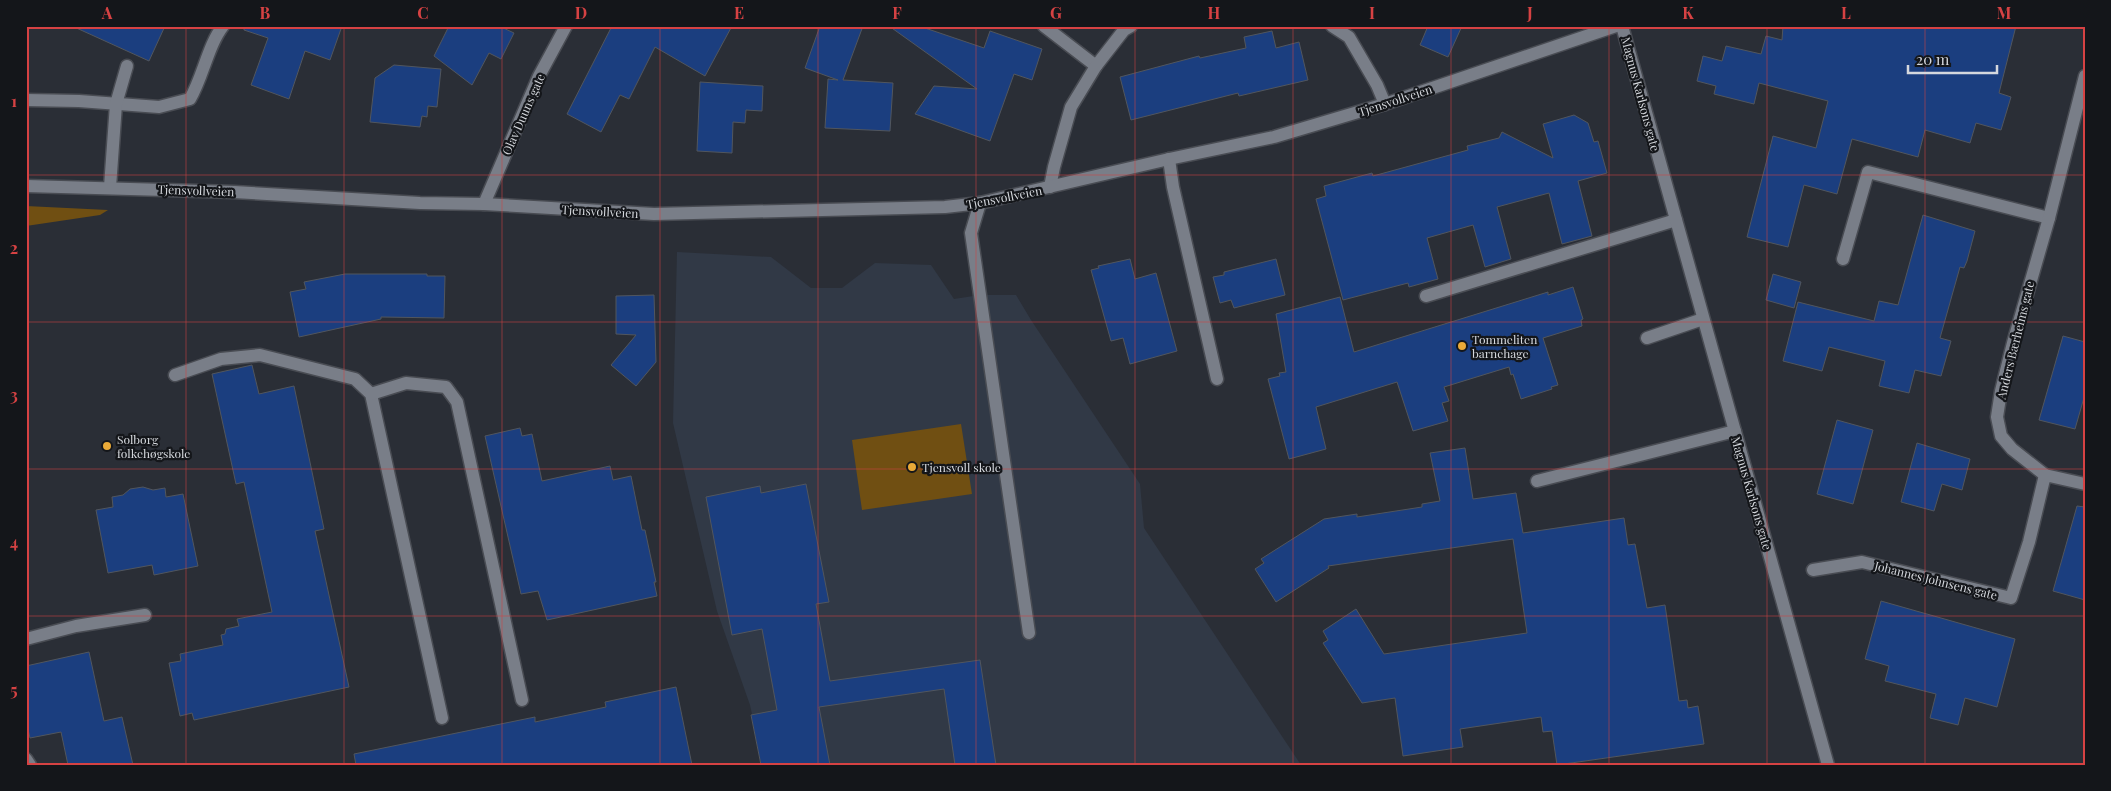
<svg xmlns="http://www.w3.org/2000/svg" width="2111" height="791" font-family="'Playfair Display',serif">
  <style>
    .built { fill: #313946 }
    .green { fill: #704f12 }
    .building { fill: #1b3e7f; stroke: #51565e }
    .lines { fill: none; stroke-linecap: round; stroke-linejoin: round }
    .service-casing { stroke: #494c53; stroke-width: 15 }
    .minor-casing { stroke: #494c53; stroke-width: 15 }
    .tertiary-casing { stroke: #494c53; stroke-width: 15 }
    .service { stroke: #797e88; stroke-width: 12 }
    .minor { stroke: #797e88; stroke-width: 12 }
    .tertiary { stroke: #797e88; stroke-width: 12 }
    .grid { fill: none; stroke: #d64243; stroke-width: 1; stroke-opacity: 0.55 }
    .poi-dot { fill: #eaaa38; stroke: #14161a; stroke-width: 2 }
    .labels { text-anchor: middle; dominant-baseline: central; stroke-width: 4.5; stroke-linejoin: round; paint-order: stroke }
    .street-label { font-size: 12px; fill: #d5d8dd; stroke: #14161a }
    .poi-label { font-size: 12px; fill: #d5d8dd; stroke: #14161a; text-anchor: start }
    .neatline { fill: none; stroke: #d64243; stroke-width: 2 }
    .grid-label { font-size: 16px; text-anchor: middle; font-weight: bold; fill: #d64243 }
  </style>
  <rect width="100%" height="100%" fill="#2a2e36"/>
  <!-- built -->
  <path class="built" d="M 677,252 L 771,257 L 811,288 L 842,288 L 875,263 L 931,265 L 954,299 L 980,295 L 1016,295 L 1031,320 L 1140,484 L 1144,528 L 1301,765 L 763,765 L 750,705 L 717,611 L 673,423 Z"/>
  <!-- green -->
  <g class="green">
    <path d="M 26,206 L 108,210 L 100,215 L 26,226 Z"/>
    <path d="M 961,424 L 972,494 L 862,510 L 852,440 Z"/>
  </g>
  <!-- building -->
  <g class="building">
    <path d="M 72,26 L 165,26 L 149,61 Z"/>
    <path d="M 244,26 L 342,26 L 330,60 L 305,51 L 289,99 L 251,85 L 268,38 L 244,30 Z"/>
    <path d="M 449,26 L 499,26 L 514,33 L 501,59 L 489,53 L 472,85 L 434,56 Z"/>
    <path d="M 612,26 L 732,26 L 705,76 L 655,47 L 629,99 L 620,95 L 601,132 L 567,114 Z"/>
    <path d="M 820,26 L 863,26 L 843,80 L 893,83 L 890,131 L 825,128 L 828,79 L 838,80 L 805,68 Z"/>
    <path d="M 889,26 L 919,26 L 984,48 L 990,31 L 1042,49 L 1032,80 L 1014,74 L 990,141 L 915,114 L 934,86 L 977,89 Z"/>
    <path d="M 1428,26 L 1462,26 L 1448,57 L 1420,45 Z"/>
    <path d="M 1783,26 L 2016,26 L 1999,93 L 2011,97 L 2001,130 L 1976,123 L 1970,143 L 1925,130 L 1918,157 L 1852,139 L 1837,194 L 1804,185 L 1788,247 L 1747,237 L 1773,136 L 1816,148 L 1828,101 L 1759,83 L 1754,104 L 1714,94 L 1716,86 L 1697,81 L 1703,56 L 1722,61 L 1726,46 L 1761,54 L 1766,36 L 1782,40 Z"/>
    <path d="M 1272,31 L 1276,48 L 1299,42 L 1308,80 L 1239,96 L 1238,93 L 1131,120 L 1120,77 L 1199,56 L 1200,58 L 1246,48 L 1244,37 Z"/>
    <path d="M 394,65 L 441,69 L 437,107 L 428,106 L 427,117 L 422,116 L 420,127 L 370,122 L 375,78 Z"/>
    <path d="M 700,82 L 763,86 L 762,111 L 746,110 L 745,123 L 733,122 L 732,153 L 697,151 Z"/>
    <path d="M 1574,115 L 1588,123 L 1594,142 L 1598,141 L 1607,173 L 1578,181 L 1592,236 L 1562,244 L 1549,193 L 1497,207 L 1511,259 L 1485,267 L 1473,225 L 1427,238 L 1438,279 L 1409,287 L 1408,283 L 1343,300 L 1316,199 L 1326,196 L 1324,186 L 1372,173 L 1373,176 L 1468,150 L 1467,146 L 1499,138 L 1502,132 L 1553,158 L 1543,124 Z"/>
    <path d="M 1923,215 L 1975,231 L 1967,261 L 1964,268 L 1960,267 L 1940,338 L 1951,341 L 1941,376 L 1915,370 L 1909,393 L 1879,386 L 1885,361 L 1829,347 L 1822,371 L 1783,361 L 1798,302 L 1874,321 L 1879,301 L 1898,305 Z"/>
    <path d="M 1130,259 L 1135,279 L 1156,273 L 1177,351 L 1130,364 L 1123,338 L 1111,341 L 1091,270 L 1099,268 L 1098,266 Z"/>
    <path d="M 1276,259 L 1285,295 L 1234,308 L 1231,300 L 1220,303 L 1213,277 L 1224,275 L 1224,272 Z"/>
    <path d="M 345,274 L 427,274 L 427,276 L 445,276 L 444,318 L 381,317 L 381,319 L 299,337 L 290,292 L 306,289 L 304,282 Z"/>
    <path d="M 1773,274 L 1801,282 L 1794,308 L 1766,300 Z"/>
    <path d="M 1573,287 L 1583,319 L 1581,320 L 1582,326 L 1543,338 L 1558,385 L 1551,387 L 1552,389 L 1521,399 L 1513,374 L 1511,375 L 1509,367 L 1444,387 L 1449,401 L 1442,403 L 1448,421 L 1413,431 L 1397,382 L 1316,407 L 1326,449 L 1289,459 L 1268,379 L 1280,376 L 1279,373 L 1286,372 L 1276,314 L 1340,297 L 1354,352 L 1548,292 L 1548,295 Z"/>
    <path d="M 654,295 L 656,362 L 636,386 L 611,365 L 636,335 L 616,334 L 616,296 Z"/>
    <path d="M 2063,336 L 2085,342 L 2085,394 L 2075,429 L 2039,420 Z"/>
    <path d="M 252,365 L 259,394 L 294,386 L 324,529 L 315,531 L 349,687 L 194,720 L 192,713 L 180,716 L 169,663 L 181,661 L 180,654 L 223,645 L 221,635 L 225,634 L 226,629 L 239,626 L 237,619 L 272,612 L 244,482 L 236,484 L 212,374 Z"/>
    <path d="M 1837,420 L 1873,430 L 1853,504 L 1817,494 Z"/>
    <path d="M 520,428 L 522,436 L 532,434 L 542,481 L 610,466 L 613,480 L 631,476 L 642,530 L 645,530 L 656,582 L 654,582 L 657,596 L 547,620 L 538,591 L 521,594 L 485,436 Z"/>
    <path d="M 1917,443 L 1970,459 L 1962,490 L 1942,484 L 1934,511 L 1901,502 Z"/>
    <path d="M 1465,448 L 1473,499 L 1516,493 L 1523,533 L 1624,518 L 1628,545 L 1635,544 L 1647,608 L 1665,605 L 1679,701 L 1687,700 L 1688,708 L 1698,706 L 1704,744 L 1557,765 L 1552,731 L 1543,732 L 1541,717 L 1460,729 L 1463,747 L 1403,756 L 1395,698 L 1362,703 L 1323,643 L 1328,640 L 1323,631 L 1356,609 L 1384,654 L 1527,633 L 1513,539 L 1328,566 L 1329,568 L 1276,602 L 1255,569 L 1264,563 L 1261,559 L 1324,519 L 1357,514 L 1357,517 L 1422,507 L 1422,504 L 1440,501 L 1430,453 Z"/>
    <path d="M 806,484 L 829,602 L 816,604 L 830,681 L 980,660 L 996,765 L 955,765 L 944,689 L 819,707 L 830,765 L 761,765 L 751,715 L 777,710 L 762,629 L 732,635 L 706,497 L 760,486 L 761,493 Z"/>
    <path d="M 143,487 L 153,490 L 165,488 L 166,497 L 183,494 L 198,566 L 154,575 L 152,565 L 108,573 L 96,510 L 113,507 L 112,497 L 123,495 L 130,489 Z"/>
    <path d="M 2077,506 L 2085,507 L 2085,600 L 2053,591 Z"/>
    <path d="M 1881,601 L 2015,639 L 1997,707 L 1965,698 L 1958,725 L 1930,718 L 1936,694 L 1885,681 L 1889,666 L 1865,659 Z"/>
    <path d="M 89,652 L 104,721 L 122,717 L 133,765 L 68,765 L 61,732 L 30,738 L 26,721 L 26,666 Z"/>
    <path d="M 676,687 L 692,765 L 356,765 L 354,754 L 535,717 L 535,722 L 606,707 L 605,702 Z"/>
  </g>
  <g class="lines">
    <!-- service casing -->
    <g class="service-casing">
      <g id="service">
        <path d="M 26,100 L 79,101 L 159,107 L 190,99 C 203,77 208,45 223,26"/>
        <path d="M 1169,159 L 1173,187 L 1217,379"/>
        <path d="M 110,187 L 116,104 L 127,66"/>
        <path d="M 980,203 L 971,233 L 1029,633"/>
        <path d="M 1647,338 L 1703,319"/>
        <path d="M 175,375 L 221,359 L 260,355 L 355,379 L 371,394 L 442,718"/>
        <path d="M 371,394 L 406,383 L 446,387 L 457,402 L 522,700"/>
        <path d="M 1537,481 L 1735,431"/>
        <path d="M 26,639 L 76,626 L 145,615"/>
        <path d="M 26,759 L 30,765"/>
      </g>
    </g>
    <!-- minor casing -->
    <g class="minor-casing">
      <g id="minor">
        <path d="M 1044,26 L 1096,66"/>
        <path d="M 1332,26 L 1349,37 L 1377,85 L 1385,104"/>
        <path d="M 1050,187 L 1054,167 L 1071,107 L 1096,66 L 1124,30 L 1131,26"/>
        <path d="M 484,204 L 539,76 L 566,26"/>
        <path d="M 1843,259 L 1868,172 L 2049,218"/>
        <path d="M 1426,296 L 1676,220"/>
        <path d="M 2045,475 L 2012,449 L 2001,436 L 1997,417 L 2001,391 L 2013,343 L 2049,218 L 2085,76"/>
        <path d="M 1813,570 L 1862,562 L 2011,598 L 2029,542 L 2045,475 L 2085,484"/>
      </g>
    </g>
    <!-- tertiary casing -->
    <g class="tertiary-casing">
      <g id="tertiary">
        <path d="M 1622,26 L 1828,765"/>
        <path d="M 26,186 L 234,192 L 420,203 L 484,204 L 654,214 L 945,207 L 980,203 L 1169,159 L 1274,137 L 1385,104 L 1616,26"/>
      </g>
    </g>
    <!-- service -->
    <use href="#service" class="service"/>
    <!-- minor -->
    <use href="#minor" class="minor"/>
    <!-- tertiary -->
    <use href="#tertiary" class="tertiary"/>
  </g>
  <!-- grid -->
  <path class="grid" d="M 186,26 L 186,765M 344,26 L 344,765M 502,26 L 502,765M 660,26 L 660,765M 818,26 L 818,765M 976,26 L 976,765M 1135,26 L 1135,765M 1293,26 L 1293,765M 1451,26 L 1451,765M 1609,26 L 1609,765M 1767,26 L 1767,765M 1925,26 L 1925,765M 26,175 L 2085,175M 26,322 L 2085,322M 26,469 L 2085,469M 26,616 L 2085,616"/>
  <!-- markers -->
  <g class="poi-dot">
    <circle cx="1462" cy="346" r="5"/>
    <circle cx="107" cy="446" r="5"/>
    <circle cx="912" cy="467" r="5"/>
  </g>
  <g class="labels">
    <!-- street labels -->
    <g class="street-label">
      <text transform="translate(1641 94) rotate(75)">Magnus Karlsons gate</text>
      <text transform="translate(1395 100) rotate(-18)">Tjensvollveien</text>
      <text transform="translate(523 114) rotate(-66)">Olav Duuns gate</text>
      <text transform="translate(196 190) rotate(2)">Tjensvollveien</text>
      <text transform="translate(1004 197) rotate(-11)">Tjensvollveien</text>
      <text transform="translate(600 211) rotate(3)">Tjensvollveien</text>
      <text transform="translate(2015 340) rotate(-76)">Anders Bærheims gate</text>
      <text transform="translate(1752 493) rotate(74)">Magnus Karlsons gate</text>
      <text transform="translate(1936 580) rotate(14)">Johannes Johnsens gate</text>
    </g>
    <!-- poi labels -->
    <g class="poi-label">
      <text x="1472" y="339">Tommeliten<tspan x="1472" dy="14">barnehage</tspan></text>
      <text x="117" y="439">Solborg<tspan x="117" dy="14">folkehøgskole</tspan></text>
      <text x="922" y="467">Tjensvoll skole</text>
    </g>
  </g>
  <!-- border -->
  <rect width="2111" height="791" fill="none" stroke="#14161a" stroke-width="55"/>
  <!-- scale -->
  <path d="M1908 65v8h89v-8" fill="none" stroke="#d5d8dd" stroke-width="2.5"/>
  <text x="1916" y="65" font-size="15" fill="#d5d8dd" stroke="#14161a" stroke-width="4" paint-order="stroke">20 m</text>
  <rect x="28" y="28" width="2056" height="736" class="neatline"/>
  <g class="grid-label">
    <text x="107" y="19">A</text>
    <text x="265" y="19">B</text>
    <text x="423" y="19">C</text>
    <text x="581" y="19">D</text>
    <text x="739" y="19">E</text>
    <text x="897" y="19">F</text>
    <text x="1056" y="19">G</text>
    <text x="1214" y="19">H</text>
    <text x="1372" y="19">I</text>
    <text x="1530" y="19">J</text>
    <text x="1688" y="19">K</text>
    <text x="1846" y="19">L</text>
    <text x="2004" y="19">M</text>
    <text x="14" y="107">1</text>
    <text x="14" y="254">2</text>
    <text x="14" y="401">3</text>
    <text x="14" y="548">4</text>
    <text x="14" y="696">5</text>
  </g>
</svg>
